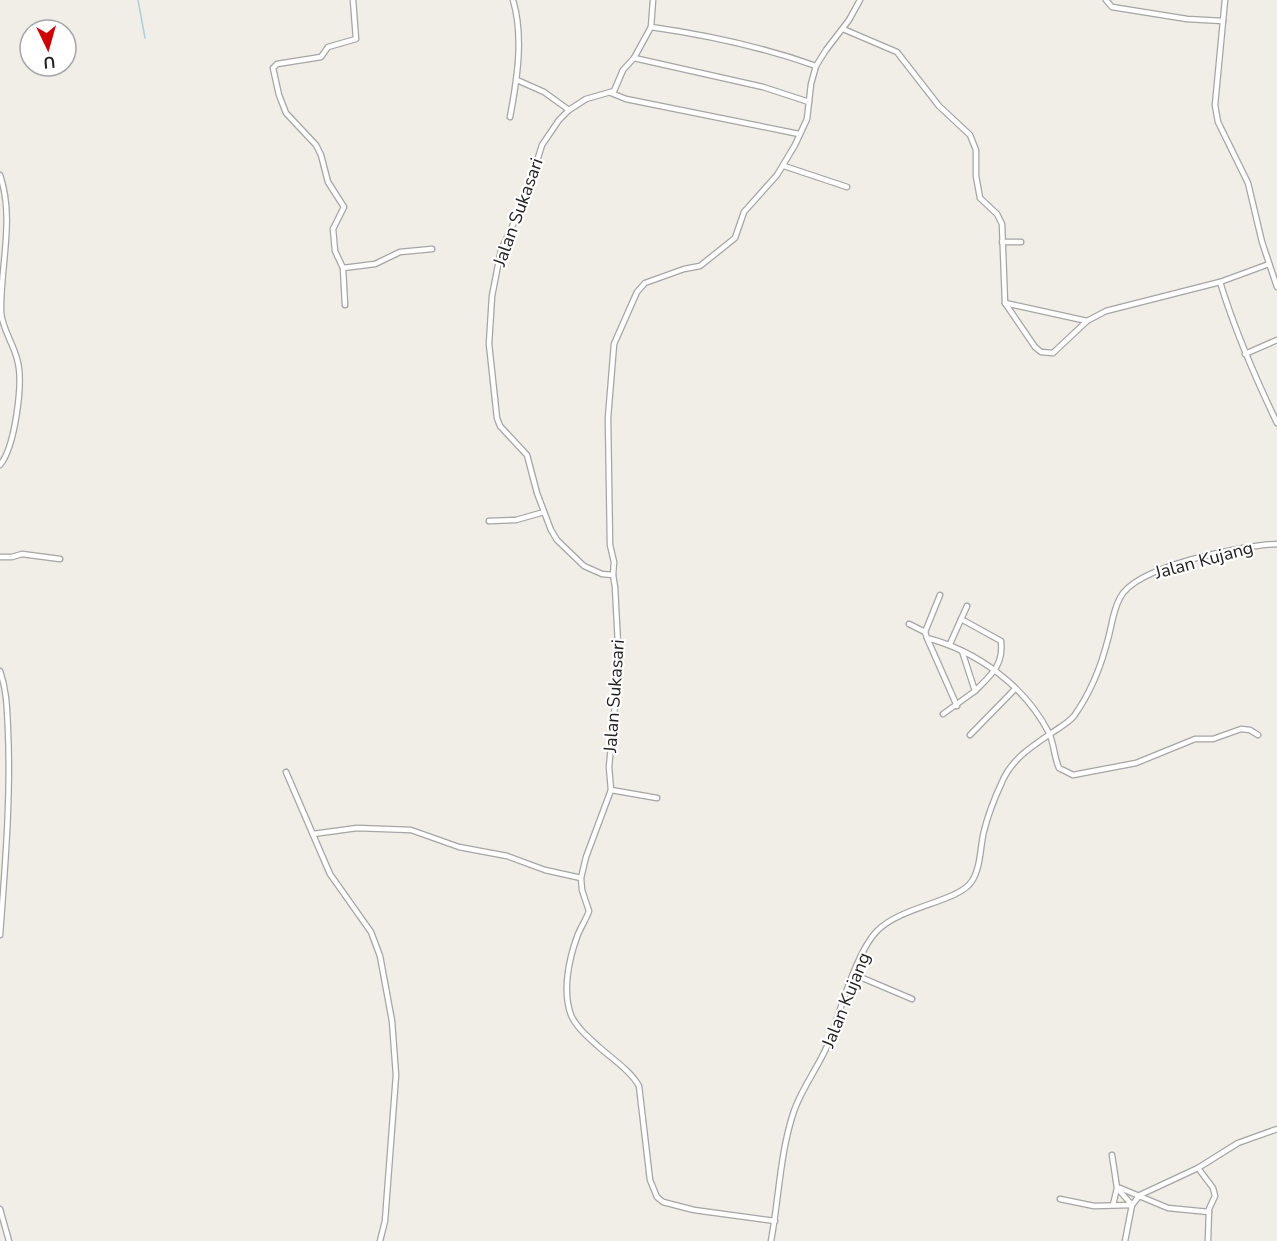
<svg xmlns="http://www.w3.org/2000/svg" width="1277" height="1241" font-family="'Nunito Sans',sans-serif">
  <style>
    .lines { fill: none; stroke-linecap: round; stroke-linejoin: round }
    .stream { stroke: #a9d2dd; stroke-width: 1.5 }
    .minor-casing { stroke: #a5a5a5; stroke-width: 7 }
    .minor { stroke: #fff; stroke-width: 4.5 }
    .labels { text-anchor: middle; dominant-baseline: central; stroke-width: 4.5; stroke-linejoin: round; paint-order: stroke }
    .street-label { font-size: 18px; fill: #212121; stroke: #fff }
  </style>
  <rect width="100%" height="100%" fill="#f1ede7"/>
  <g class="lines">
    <!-- stream -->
    <path class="stream" d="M 138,0 L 145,38"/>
    <!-- minor casing -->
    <g class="minor-casing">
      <g id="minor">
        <path d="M 653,0 L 651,27 L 634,58 L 623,70 L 614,91 L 586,99 L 569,110 L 559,120 L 542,145 L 526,197 L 501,250 L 492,296 L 489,344 L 497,418 L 500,426 L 527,455 L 537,493 L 551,530 L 557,540 L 584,566 L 602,574 L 613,575 L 615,587 L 619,663 L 609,767 L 611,790 L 586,857 L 581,878 L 582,890 L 589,911 C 586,920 580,928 577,937 C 569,959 562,991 571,1015 C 576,1027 589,1038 599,1047 C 611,1058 631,1071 639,1086 L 650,1180 L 657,1197 L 663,1202 L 694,1210 L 775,1221"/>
        <path d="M 1106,0 L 1112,7 L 1187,19 L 1223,21"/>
        <path d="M 1225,0 L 1215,105 L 1218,122 L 1248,183 L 1262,242 L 1277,287"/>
        <path d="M 651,27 C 707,35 763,47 816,66"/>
        <path d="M 843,29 L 897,52 L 939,106 L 970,135 L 976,150 L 976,176 L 980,198 L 997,214 L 1002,224 L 1005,303 L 1035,347 L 1041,352 L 1053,353 L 1087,321 L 1106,311 L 1220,282 L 1269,264"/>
        <path d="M 634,58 L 763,87 L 809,102"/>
        <path d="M 517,80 L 544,92 L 569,110"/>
        <path d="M 611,93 L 626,99 L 799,134"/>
        <path d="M 510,117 C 517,80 524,37 513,0"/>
        <path d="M 784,166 L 847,187"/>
        <path d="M 0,175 C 15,219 0,267 1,312 C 2,328 13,343 17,359 C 24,381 15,447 0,465"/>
        <path d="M 1002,242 L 1021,242"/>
        <path d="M 343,268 L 375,264 L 400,252 L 432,249"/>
        <path d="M 1220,282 C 1235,331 1255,377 1277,423"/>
        <path d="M 1005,303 L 1087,321"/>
        <path d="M 345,305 L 343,268 L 335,251 L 333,229 L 344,207 L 328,182 L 321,155 L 316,145 L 286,113 L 279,95 L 273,68 L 277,64 L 321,57 L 328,47 L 356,39 L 353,0"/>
        <path d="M 1245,354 L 1277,340"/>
        <path d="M 489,521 L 516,520 L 544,512"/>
        <path d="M 0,557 L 12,557 L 22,554 L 60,559"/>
        <path d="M 613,575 L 614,562 L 610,545 L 608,418 L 614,344 L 637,292 L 645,283 L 684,269 L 700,266 L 735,238 L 744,212 L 777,175 L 795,145 L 807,119 L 811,84 L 816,66 L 826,50 L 849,20 L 860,0"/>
        <path d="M 961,619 L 1001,641 C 1004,665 991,675 975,691 L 962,651"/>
        <path d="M 909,624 L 925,632 L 927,638 C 977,651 1025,686 1049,733 C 1054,743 1054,757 1059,768 L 1073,775 L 1136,763 L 1195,739 L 1213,739 L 1241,729 L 1250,730 L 1258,735"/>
        <path d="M 925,632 L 940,595"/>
        <path d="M 927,638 L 957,706"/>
        <path d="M 950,644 L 967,606"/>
        <path d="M 0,671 C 7,691 7,710 8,730 C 11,798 5,867 0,935"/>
        <path d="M 943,714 L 975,691"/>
        <path d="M 970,735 L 1015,689"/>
        <path d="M 286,772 L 330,874 L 371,932 L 380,956 L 392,1021 L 396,1075 L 385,1221 L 380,1241"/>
        <path d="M 611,790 L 657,798"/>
        <path d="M 313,834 L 357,828 L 411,830 L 459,847 L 507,856 L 545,870 L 581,878"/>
        <path d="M 853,974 L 912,999"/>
        <path d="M 1198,1168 L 1213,1188 L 1215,1196 L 1209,1209 L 1208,1240"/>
        <path d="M 1060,1199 L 1094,1206 L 1132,1205 L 1117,1188 L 1112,1155"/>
        <path d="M 1113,1205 L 1117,1188 L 1120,1188 L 1168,1208 L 1209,1212"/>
        <path d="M 0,1209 L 9,1241"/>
        <path d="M 771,1241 C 779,1198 780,1152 794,1111 C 803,1085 821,1064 830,1039 C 840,1011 857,951 877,931 C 901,906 959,902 972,881 C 981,867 980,847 984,831 C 988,815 995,797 1002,782 C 1012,758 1035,744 1056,730 C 1062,726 1069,722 1074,716 C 1091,692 1101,667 1108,639 C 1112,625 1113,610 1120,598 C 1135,566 1243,545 1277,544"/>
        <path d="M 1125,1241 L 1132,1205 L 1140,1195 L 1198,1168 L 1238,1143 L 1277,1129"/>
      </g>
    </g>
    <!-- minor -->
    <use href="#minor" class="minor"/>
  </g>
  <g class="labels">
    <!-- street labels -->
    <g class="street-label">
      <text transform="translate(518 212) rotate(-70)">Jalan Sukasari</text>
      <text transform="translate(1204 560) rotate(-15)">Jalan Kujang</text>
      <text transform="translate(614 696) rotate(-86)">Jalan Sukasari</text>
      <text transform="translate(846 1000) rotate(-68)">Jalan Kujang</text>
    </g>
  </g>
  <!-- north arrow -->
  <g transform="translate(48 48) rotate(175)"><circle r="28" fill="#ffffff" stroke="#a6a6a6" stroke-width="1.5"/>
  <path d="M0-4.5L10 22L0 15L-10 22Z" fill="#ce0306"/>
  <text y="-9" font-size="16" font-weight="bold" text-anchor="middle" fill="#212121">U</text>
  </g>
</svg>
